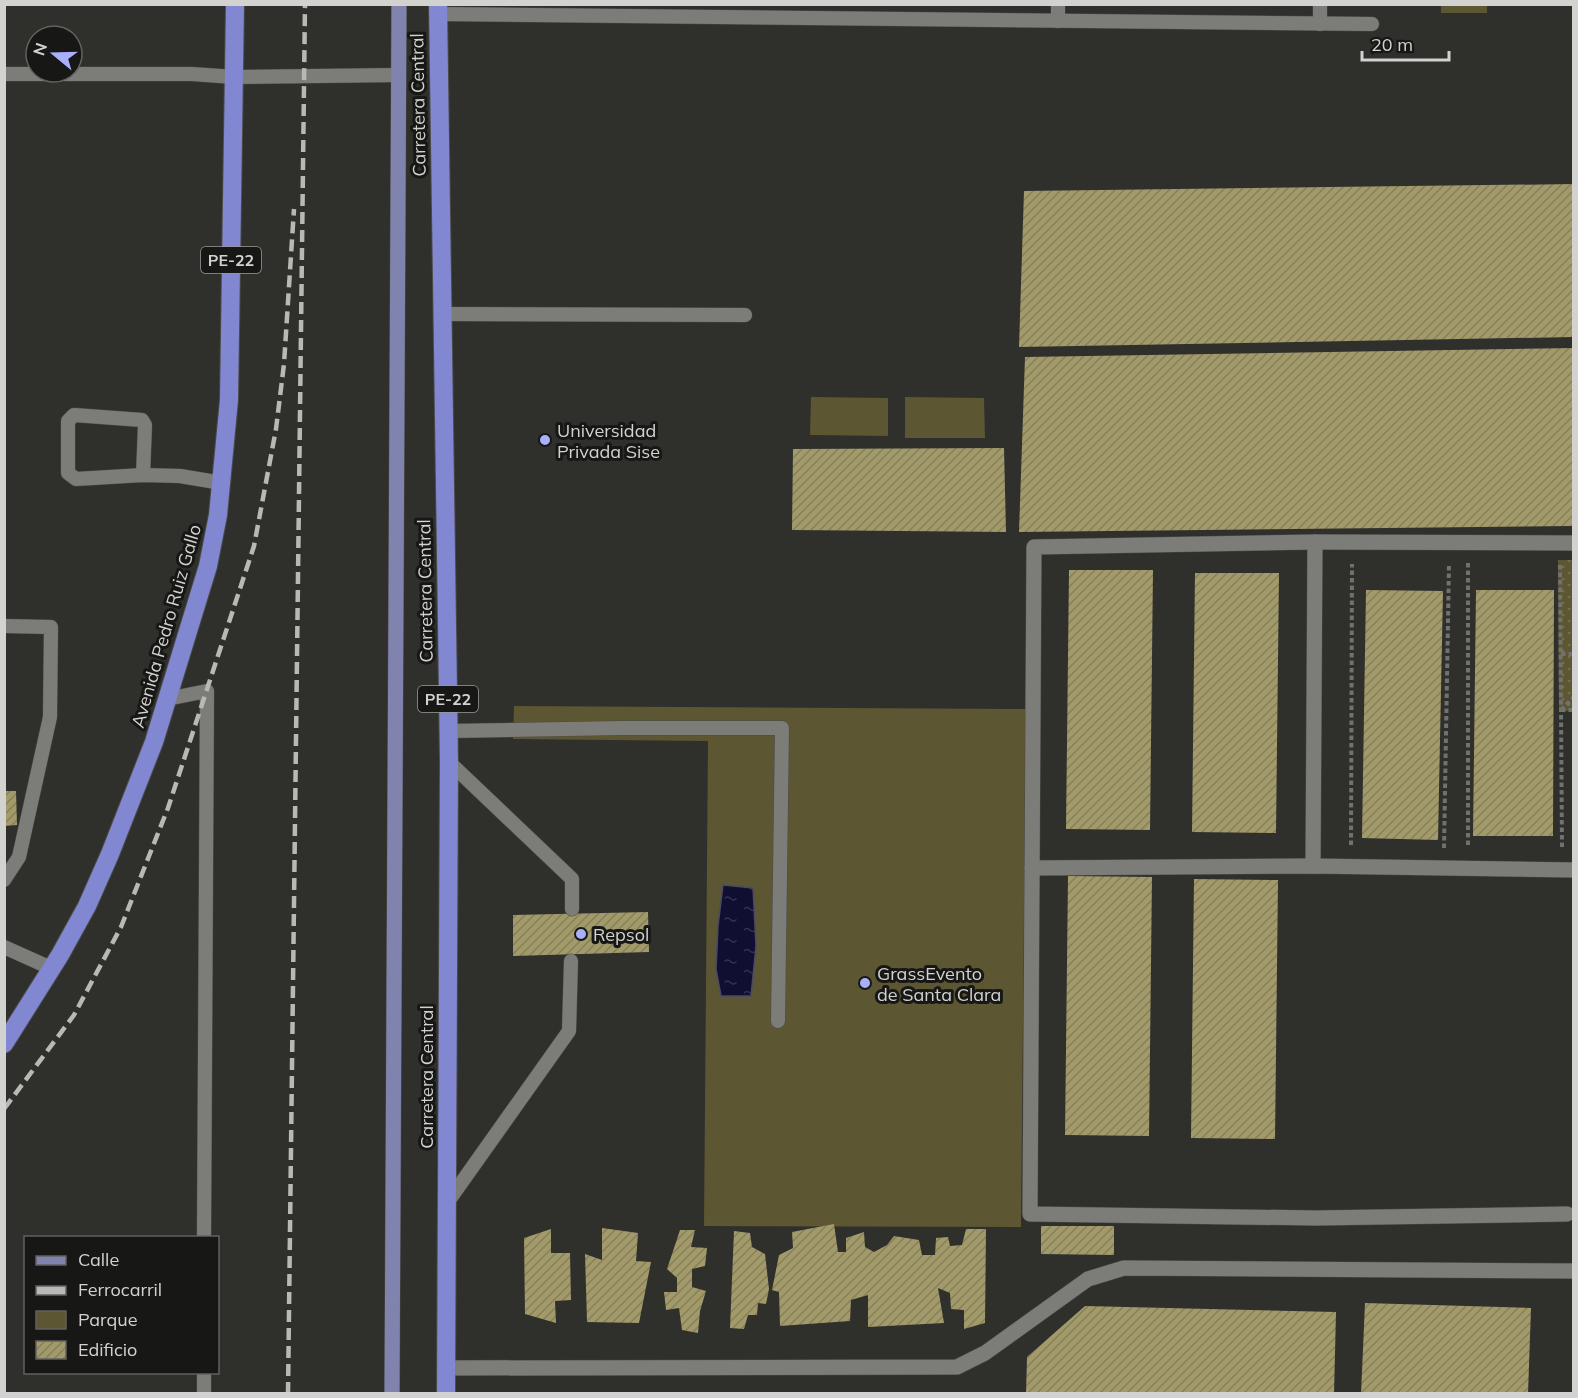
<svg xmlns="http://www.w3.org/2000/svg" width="1578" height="1398" font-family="Mulish,sans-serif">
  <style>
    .green { fill: #5d5633 }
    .park { fill: url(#park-dots) }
    .water { fill: url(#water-ripples); stroke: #4a4a61; stroke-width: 1.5 }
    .building { fill: url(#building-hatch) }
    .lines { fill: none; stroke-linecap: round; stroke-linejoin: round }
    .lane-casing { stroke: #4b4b49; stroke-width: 15 }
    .street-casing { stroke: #4b4b49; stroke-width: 16 }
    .primary-casing { stroke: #4b4b49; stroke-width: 16 }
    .highway-casing { stroke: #4b4b49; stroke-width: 20 }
    .path { stroke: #71716f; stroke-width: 4; stroke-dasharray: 4.5 3; stroke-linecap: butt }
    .lane { stroke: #7c7c78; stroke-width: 14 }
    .street { stroke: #7c7c78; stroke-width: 15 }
    .primary { stroke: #7f83ad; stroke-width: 15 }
    .highway { stroke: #8187d0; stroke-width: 18 }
    .rail { stroke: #b8b8b5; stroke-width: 4.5; stroke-dasharray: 12 6; stroke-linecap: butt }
    .poi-dot { fill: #a8b0fc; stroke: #171715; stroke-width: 2 }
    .labels { text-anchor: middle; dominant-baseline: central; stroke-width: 6; stroke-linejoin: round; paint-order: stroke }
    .shield { fill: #171715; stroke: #9a9a98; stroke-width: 1.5 }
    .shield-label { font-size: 16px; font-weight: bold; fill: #d2d2d0 }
    .street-label { font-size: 18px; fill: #d2d2d0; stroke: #171715 }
    .poi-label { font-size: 18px; fill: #d2d2d0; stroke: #171715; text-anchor: start }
  </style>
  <defs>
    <pattern id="park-dots" width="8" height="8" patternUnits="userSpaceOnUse" patternTransform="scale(1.5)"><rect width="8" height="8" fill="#5d5633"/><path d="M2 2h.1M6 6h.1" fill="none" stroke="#736d50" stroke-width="1.8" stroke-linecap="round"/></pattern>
    <pattern id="water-ripples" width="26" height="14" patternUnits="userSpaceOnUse" patternTransform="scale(1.5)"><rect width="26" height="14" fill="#100f32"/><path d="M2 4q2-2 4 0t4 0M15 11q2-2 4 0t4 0" fill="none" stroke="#32314f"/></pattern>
    <pattern id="building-hatch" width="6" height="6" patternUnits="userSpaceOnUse" patternTransform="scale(1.5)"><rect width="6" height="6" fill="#a39a6a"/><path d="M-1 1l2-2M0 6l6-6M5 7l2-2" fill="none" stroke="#857f5d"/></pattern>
  </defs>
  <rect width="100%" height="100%" fill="#2f2f2c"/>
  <!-- green -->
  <g class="green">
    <rect x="1441" y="5" width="46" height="8"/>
    <path d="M 811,397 L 888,398 L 888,436 L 810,435 Z"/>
    <path d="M 905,397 L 984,398 L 985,438 L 905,438 Z"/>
    <path d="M 514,706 L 1026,709 L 1021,1227 L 704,1226 L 708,741 L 513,739 Z"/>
  </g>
  <!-- park -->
  <path class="park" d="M 1558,560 L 1573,560 L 1573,711 L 1559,711 Z"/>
  <!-- water -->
  <path class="water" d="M 723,885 L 753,888 L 756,946 L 751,996 L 721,996 L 716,969 L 718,926 Z"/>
  <!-- building -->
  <g class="building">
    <path d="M 1574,184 L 1574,337 L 1019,347 L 1024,191 Z"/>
    <path d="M 1574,348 L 1574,526 L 1019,532 L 1025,357 Z"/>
    <path d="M 1004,448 L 1006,532 L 792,530 L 793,449 Z"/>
    <path d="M 1069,570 L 1153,570 L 1150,830 L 1066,829 Z"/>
    <path d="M 1195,573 L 1279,573 L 1276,833 L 1192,832 Z"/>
    <path d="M 1366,590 L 1443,591 L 1438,840 L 1362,838 Z"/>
    <path d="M 1476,590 L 1554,590 L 1553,836 L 1473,836 Z"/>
    <path d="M 4,791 L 16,791 L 17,825 L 4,826 Z"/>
    <path d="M 1068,876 L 1152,877 L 1149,1136 L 1065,1135 Z"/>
    <path d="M 1194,879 L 1278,880 L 1275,1139 L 1191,1138 Z"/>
    <path d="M 648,912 L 649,952 L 513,956 L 513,915 Z"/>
    <path d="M 834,1224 L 838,1252 L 846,1252 L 846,1238 L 864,1232 L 865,1247 L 874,1252 L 887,1245 L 894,1236 L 919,1240 L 922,1255 L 935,1255 L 936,1238 L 948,1237 L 950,1246 L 962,1245 L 966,1229 L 986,1229 L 985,1323 L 964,1329 L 964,1310 L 951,1309 L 950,1293 L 938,1288 L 944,1323 L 868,1327 L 868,1295 L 851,1300 L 850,1321 L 780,1326 L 779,1292 L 772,1290 L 779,1255 L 793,1248 L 792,1232 Z"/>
    <path d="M 1041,1226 L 1114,1226 L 1114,1255 L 1041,1254 Z"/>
    <path d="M 602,1228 L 638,1233 L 636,1261 L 651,1262 L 639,1323 L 587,1322 L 585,1254 L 602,1260 Z"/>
    <path d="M 551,1229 L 551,1253 L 570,1253 L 571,1300 L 555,1301 L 556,1323 L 525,1314 L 524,1238 Z"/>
    <path d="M 680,1230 L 695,1230 L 691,1247 L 707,1248 L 705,1266 L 692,1269 L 692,1287 L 706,1291 L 700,1311 L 698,1333 L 682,1330 L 679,1308 L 666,1310 L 664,1292 L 677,1292 L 677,1278 L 667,1269 Z"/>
    <path d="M 734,1231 L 750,1233 L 752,1247 L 765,1254 L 769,1289 L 766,1304 L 758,1303 L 757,1315 L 748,1315 L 744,1329 L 730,1328 Z"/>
    <path d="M 1365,1303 L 1531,1308 L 1528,1394 L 1361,1394 Z"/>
    <path d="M 1085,1306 L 1336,1312 L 1334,1394 L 1026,1394 L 1027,1357 Z"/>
  </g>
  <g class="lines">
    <!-- lane casing -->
    <g class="lane-casing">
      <g id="lane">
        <path d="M 438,14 L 1372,24"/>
        <path d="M 1058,21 L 1058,4"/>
        <path d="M 1320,24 L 1320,4"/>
        <path d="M 4,74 L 192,74 L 234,77 L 399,75"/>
        <path d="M 442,314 L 745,315"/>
        <path d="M 143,475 L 145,425 L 142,420 L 74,415 L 68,421 L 68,473 L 76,479 L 143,475 L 180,476 L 222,483"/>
        <path d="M 4,626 L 51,627 L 50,717 L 19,857 L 4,880"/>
        <path d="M 167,699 L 207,691 L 204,1238"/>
        <path d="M 448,731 L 623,728 L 782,728 L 778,1021"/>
        <path d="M 449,762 L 572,879 L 572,909"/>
        <path d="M 4,947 L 53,969"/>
        <path d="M 447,1203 L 569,1031 L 571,961"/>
        <path d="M 204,1394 L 204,1372"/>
      </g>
    </g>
    <!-- street casing -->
    <g class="street-casing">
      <g id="street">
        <path d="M 1313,866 L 1315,542"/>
        <path d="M 1032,868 L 1313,866 L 1574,870"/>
        <path d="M 1567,1214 L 1316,1218 L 1030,1214 L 1034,547 L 1315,542 L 1574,543"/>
        <path d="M 446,1368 L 957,1367 L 985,1353 L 1088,1279 L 1124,1268 L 1574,1271"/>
      </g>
    </g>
    <!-- primary casing -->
    <g class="primary-casing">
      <path id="primary" d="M 392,1394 L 399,4"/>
    </g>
    <!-- highway casing -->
    <g class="highway-casing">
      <g id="highway">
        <path d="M 438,4 L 449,762 L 446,1394"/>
        <path d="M 4,1044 L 60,955 L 87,906 L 110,854 L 154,742 L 208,566 L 218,515 L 229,400 L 235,4"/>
      </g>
    </g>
    <!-- path -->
    <g class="path">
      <path d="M 1468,563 L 1468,846"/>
      <path d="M 1560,565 L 1562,848"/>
      <path d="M 1561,654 L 1574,654"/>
      <path d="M 1561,710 L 1574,697"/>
      <path d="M 1561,710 L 1574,710"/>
      <path d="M 1351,845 L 1352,564"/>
      <path d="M 1444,848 L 1449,564"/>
    </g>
    <!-- lane -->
    <use href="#lane" class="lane"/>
    <!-- street -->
    <use href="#street" class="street"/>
    <!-- primary -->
    <use href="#primary" class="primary"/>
    <!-- highway -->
    <use href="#highway" class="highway"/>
    <!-- rail -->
    <g class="rail">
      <path d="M 4,1109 L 74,1015 L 121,927 L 168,808 L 254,546 L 276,429 L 284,364 L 294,209"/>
      <path d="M 288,1394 L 305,4"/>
    </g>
  </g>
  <!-- markers -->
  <g class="poi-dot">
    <circle cx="545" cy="440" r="6"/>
    <circle cx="581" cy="934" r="6"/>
    <circle cx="865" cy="983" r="6"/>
  </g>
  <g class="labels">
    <!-- shield labels -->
    <g class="shield">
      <rect x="201" y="247" width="60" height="26" rx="4.5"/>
      <rect x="418" y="686" width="60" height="26" rx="4.5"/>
    </g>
    <g class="shield-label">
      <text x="231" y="260">PE-22</text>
      <text x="448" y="699">PE-22</text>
    </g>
    <!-- street labels -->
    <g class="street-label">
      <text transform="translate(418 105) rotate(-91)">Carretera Central</text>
      <text transform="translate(425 591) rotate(-91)">Carretera Central</text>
      <text transform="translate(166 626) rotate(-74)">Avenida Pedro Ruiz Gallo</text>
      <text transform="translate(426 1077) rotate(-90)">Carretera Central</text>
    </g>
    <!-- poi labels -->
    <g class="poi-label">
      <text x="557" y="430">Universidad<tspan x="557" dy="21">Privada Sise</tspan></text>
      <text x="593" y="934">Repsol</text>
      <text x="877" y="973">GrassEvento<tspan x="877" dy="21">de Santa Clara</tspan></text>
    </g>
  </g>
  <!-- border -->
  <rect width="1578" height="1398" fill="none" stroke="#d2d2d0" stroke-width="12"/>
  <!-- legend -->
  <rect x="24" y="1236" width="195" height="138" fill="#171715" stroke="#626260" stroke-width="1.5"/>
  <rect x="36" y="1256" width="30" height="9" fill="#7f83ad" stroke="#626260" stroke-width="1.5"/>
  <text x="78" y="1266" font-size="18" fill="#d2d2d0">Calle</text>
  <rect x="36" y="1286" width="30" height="9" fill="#b8b8b5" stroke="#626260" stroke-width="1.5"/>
  <text x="78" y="1296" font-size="18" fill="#d2d2d0">Ferrocarril</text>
  <rect x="36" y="1311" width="30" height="18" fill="#5d5633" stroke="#626260" stroke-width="1.5"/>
  <text x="78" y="1326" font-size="18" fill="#d2d2d0">Parque</text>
  <rect x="36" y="1341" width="30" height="18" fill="url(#building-hatch)" stroke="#626260" stroke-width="1.5"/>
  <text x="78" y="1356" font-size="18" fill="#d2d2d0">Edificio</text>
  <!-- north arrow -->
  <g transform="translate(54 54) rotate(289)"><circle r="28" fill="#171715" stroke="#626260" stroke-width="1.5"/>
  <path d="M0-4.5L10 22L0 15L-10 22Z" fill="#a8b0fc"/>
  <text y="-9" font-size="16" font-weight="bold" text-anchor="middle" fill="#d2d2d0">N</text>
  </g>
  <!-- scale -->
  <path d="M1362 51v9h87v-9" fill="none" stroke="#d2d2d0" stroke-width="3"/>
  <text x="1371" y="51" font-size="18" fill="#d2d2d0" stroke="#171715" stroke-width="4.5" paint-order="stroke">20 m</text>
</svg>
